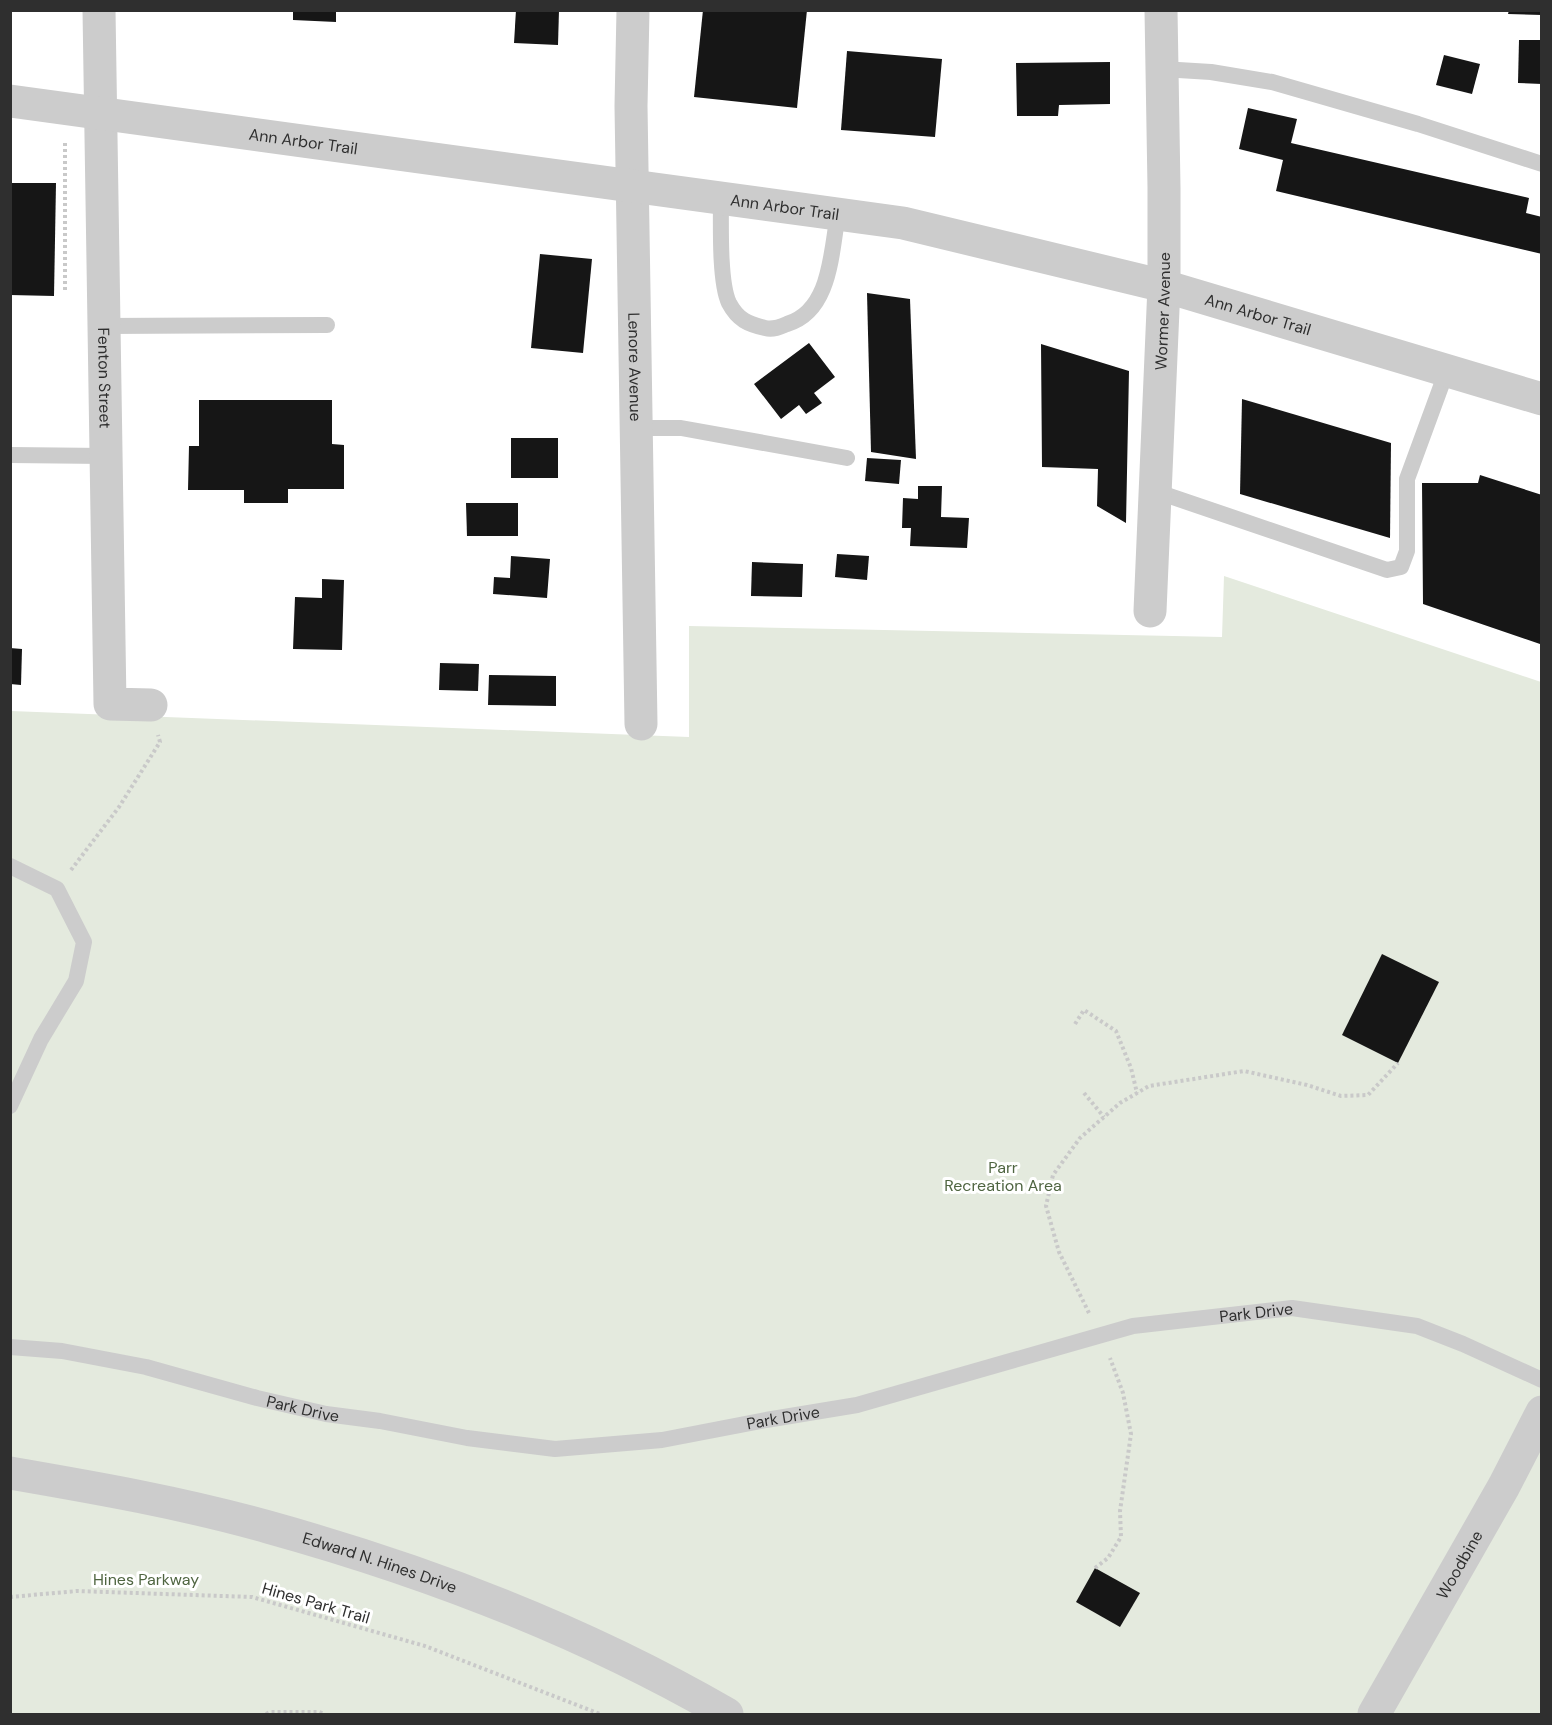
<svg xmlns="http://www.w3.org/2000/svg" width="1552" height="1725" font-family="'DM Sans',sans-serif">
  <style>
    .park { fill: #e4eade }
    .building { fill: #161616 }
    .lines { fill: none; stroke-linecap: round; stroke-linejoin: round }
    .path { stroke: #c9c9c9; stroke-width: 4; stroke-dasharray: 3 3; stroke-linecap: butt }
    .service { stroke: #ccc; stroke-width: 16 }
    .minor { stroke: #ccc; stroke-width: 33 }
    .tertiary { stroke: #ccc; stroke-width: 33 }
    .labels { text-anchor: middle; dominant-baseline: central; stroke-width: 6; stroke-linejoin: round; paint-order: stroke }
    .street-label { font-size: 16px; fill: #2f2f2f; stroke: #fff }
    .park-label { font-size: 16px; fill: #4f6541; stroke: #fff }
  </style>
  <rect width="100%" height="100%" fill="#fff"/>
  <!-- park -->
  <path class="park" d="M 1224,576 L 1541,682 L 1541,1714 L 11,1714 L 11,711 L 689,737 L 689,626 L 1222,637 Z"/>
  <!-- building -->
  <g class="building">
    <path d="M 293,10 L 336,10 L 336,22 L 293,20 Z"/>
    <path d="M 516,10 L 559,10 L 558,45 L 514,43 Z"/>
    <path d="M 703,10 L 807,10 L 797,108 L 694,97 Z"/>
    <path d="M 1509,10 L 1542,10 L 1542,15 L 1508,14 Z"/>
    <path d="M 1519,40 L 1542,40 L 1542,84 L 1518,83 Z"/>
    <path d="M 847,51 L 942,59 L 935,137 L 841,130 Z"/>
    <path d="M 1444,55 L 1480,64 L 1472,94 L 1436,85 Z"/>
    <path d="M 1110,62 L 1110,104 L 1059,105 L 1058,116 L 1017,116 L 1016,63 Z"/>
    <path d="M 1248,108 L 1297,119 L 1291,143 L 1529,198 L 1526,213 L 1542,217 L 1542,254 L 1276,191 L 1283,160 L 1239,149 Z"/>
    <path d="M 10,183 L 56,183 L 54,296 L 10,295 Z"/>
    <path d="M 540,254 L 592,259 L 583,353 L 531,348 Z"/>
    <path d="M 867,293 L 910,299 L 916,459 L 871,452 Z"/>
    <path d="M 809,343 L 835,377 L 814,393 L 822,403 L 806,414 L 799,405 L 781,419 L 754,384 Z"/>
    <path d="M 1041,344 L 1129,371 L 1126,523 L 1097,506 L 1098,469 L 1042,467 Z"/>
    <path d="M 1242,399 L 1391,443 L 1390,538 L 1240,494 Z"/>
    <path d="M 199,400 L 332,400 L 332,444 L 344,445 L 344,489 L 288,489 L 288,503 L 244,503 L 244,490 L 188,490 L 189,446 L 199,446 Z"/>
    <rect x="511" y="438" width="47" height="40"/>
    <path d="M 867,458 L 901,460 L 899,484 L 865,481 Z"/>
    <path d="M 1480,475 L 1542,495 L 1540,644 L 1423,604 L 1422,483 L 1478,483 Z"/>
    <path d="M 918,486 L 942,486 L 941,517 L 969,518 L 967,548 L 910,546 L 911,528 L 902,528 L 903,498 L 918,499 Z"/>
    <path d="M 466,503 L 518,503 L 518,536 L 467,536 Z"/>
    <path d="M 837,554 L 869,556 L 867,580 L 835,577 Z"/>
    <path d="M 511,556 L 550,559 L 547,598 L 493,594 L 494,577 L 510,578 Z"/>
    <path d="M 752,562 L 803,564 L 802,597 L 751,596 Z"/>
    <path d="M 322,579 L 344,580 L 342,650 L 293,649 L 295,597 L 322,598 Z"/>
    <path d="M 10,648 L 22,649 L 21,685 L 10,684 Z"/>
    <path d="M 440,663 L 479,664 L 478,691 L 439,690 Z"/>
    <path d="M 489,675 L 556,676 L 556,706 L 488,705 Z"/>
    <path d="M 1382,954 L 1439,982 L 1398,1063 L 1342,1035 Z"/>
    <path d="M 1095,1568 L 1140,1593 L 1120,1627 L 1076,1602 Z"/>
  </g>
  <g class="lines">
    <!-- path -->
    <g class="path">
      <path d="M 65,143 L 65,292"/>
      <path d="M 71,870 L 119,807 L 160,742 L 158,735"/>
      <path d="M 1075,1024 L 1084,1010 L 1116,1031 L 1131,1068 L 1137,1093"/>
      <path d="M 1084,1093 L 1104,1117"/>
      <path d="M 1089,1313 L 1059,1252 L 1046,1206 L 1053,1175 L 1080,1138 L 1120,1103 L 1149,1086 L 1244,1071 L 1307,1085 L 1341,1096 L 1368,1095 L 1398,1063"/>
      <path d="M 1095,1568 L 1108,1558 L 1121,1537 L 1120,1511 L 1131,1434 L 1123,1393 L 1110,1358"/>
      <path d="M 10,1597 L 77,1591 L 252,1597 L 425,1646 L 600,1714"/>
      <path d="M 266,1714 L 270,1712 L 319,1712 L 325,1714"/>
    </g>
    <!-- service -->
    <g class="service">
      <path d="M 1162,69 L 1211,72 L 1272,82 L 1418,124 L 1542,164"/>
      <path d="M 721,197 C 721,222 719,282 729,303 C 738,320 748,324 765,328 C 773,330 780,327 787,324 C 831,311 831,252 838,214"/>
      <path d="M 103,326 L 327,325"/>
      <path d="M 637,428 L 681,428 L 847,458"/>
      <path d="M 10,455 L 105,456"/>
      <path d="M 1155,491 L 1387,570 L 1401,567 L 1407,551 L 1407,479 L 1447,370"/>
      <path d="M 10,866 L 57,889 L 84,942 L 76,981 L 41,1039 L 10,1106"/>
      <path id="s1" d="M 10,1347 L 62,1351 L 146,1367 L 257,1398 L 326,1414 L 380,1421 L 467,1438 L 555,1449 L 662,1440 L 766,1420 L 857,1405 L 1133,1326 L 1292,1308 L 1417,1326 L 1463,1344 L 1542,1380"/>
    </g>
    <!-- minor -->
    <g class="minor">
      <path id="s2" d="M 99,10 L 110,704 L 151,705"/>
      <path id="s3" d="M 633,10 L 631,106 L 641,724"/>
      <path id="s4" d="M 1150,611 L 1164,286 L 1164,188 L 1161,10"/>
      <path id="s5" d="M 1374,1714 L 1504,1486 L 1542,1412"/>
    </g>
    <!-- tertiary -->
    <g class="tertiary">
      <path id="s6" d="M 10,101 L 903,223 L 1164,286 L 1542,399"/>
      <path id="s7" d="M 10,1473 C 97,1488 183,1503 268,1527 C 427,1571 584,1631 727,1714"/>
    </g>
  </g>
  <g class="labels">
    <!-- street labels -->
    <g class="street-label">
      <text stroke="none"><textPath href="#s6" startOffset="296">Ann Arbor Trail</textPath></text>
      <text stroke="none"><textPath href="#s6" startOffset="782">Ann Arbor Trail</textPath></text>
      <text stroke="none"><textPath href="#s4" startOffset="300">Wormer Avenue</textPath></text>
      <text stroke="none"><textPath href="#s6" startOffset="1268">Ann Arbor Trail</textPath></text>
      <text stroke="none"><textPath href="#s3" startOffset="357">Lenore Avenue</textPath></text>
      <text stroke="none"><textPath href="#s2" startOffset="368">Fenton Street</textPath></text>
      <text stroke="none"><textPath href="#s1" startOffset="1272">Park Drive</textPath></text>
      <text stroke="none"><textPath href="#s1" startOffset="300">Park Drive</textPath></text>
      <text stroke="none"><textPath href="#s1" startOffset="786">Park Drive</textPath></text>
      <text stroke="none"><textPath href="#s7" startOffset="381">Edward N. Hines Drive</textPath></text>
      <text stroke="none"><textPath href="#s5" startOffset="172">Woodbine</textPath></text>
      <text transform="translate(316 1603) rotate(16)">Hines Park Trail</text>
    </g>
    <!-- park labels -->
    <g class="park-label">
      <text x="1003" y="1167">Parr<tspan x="1003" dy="18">Recreation Area</tspan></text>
      <text x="146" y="1579">Hines Parkway</text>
    </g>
  </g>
  <!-- border -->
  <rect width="1552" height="1725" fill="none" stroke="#2f2f2f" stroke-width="24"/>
</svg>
